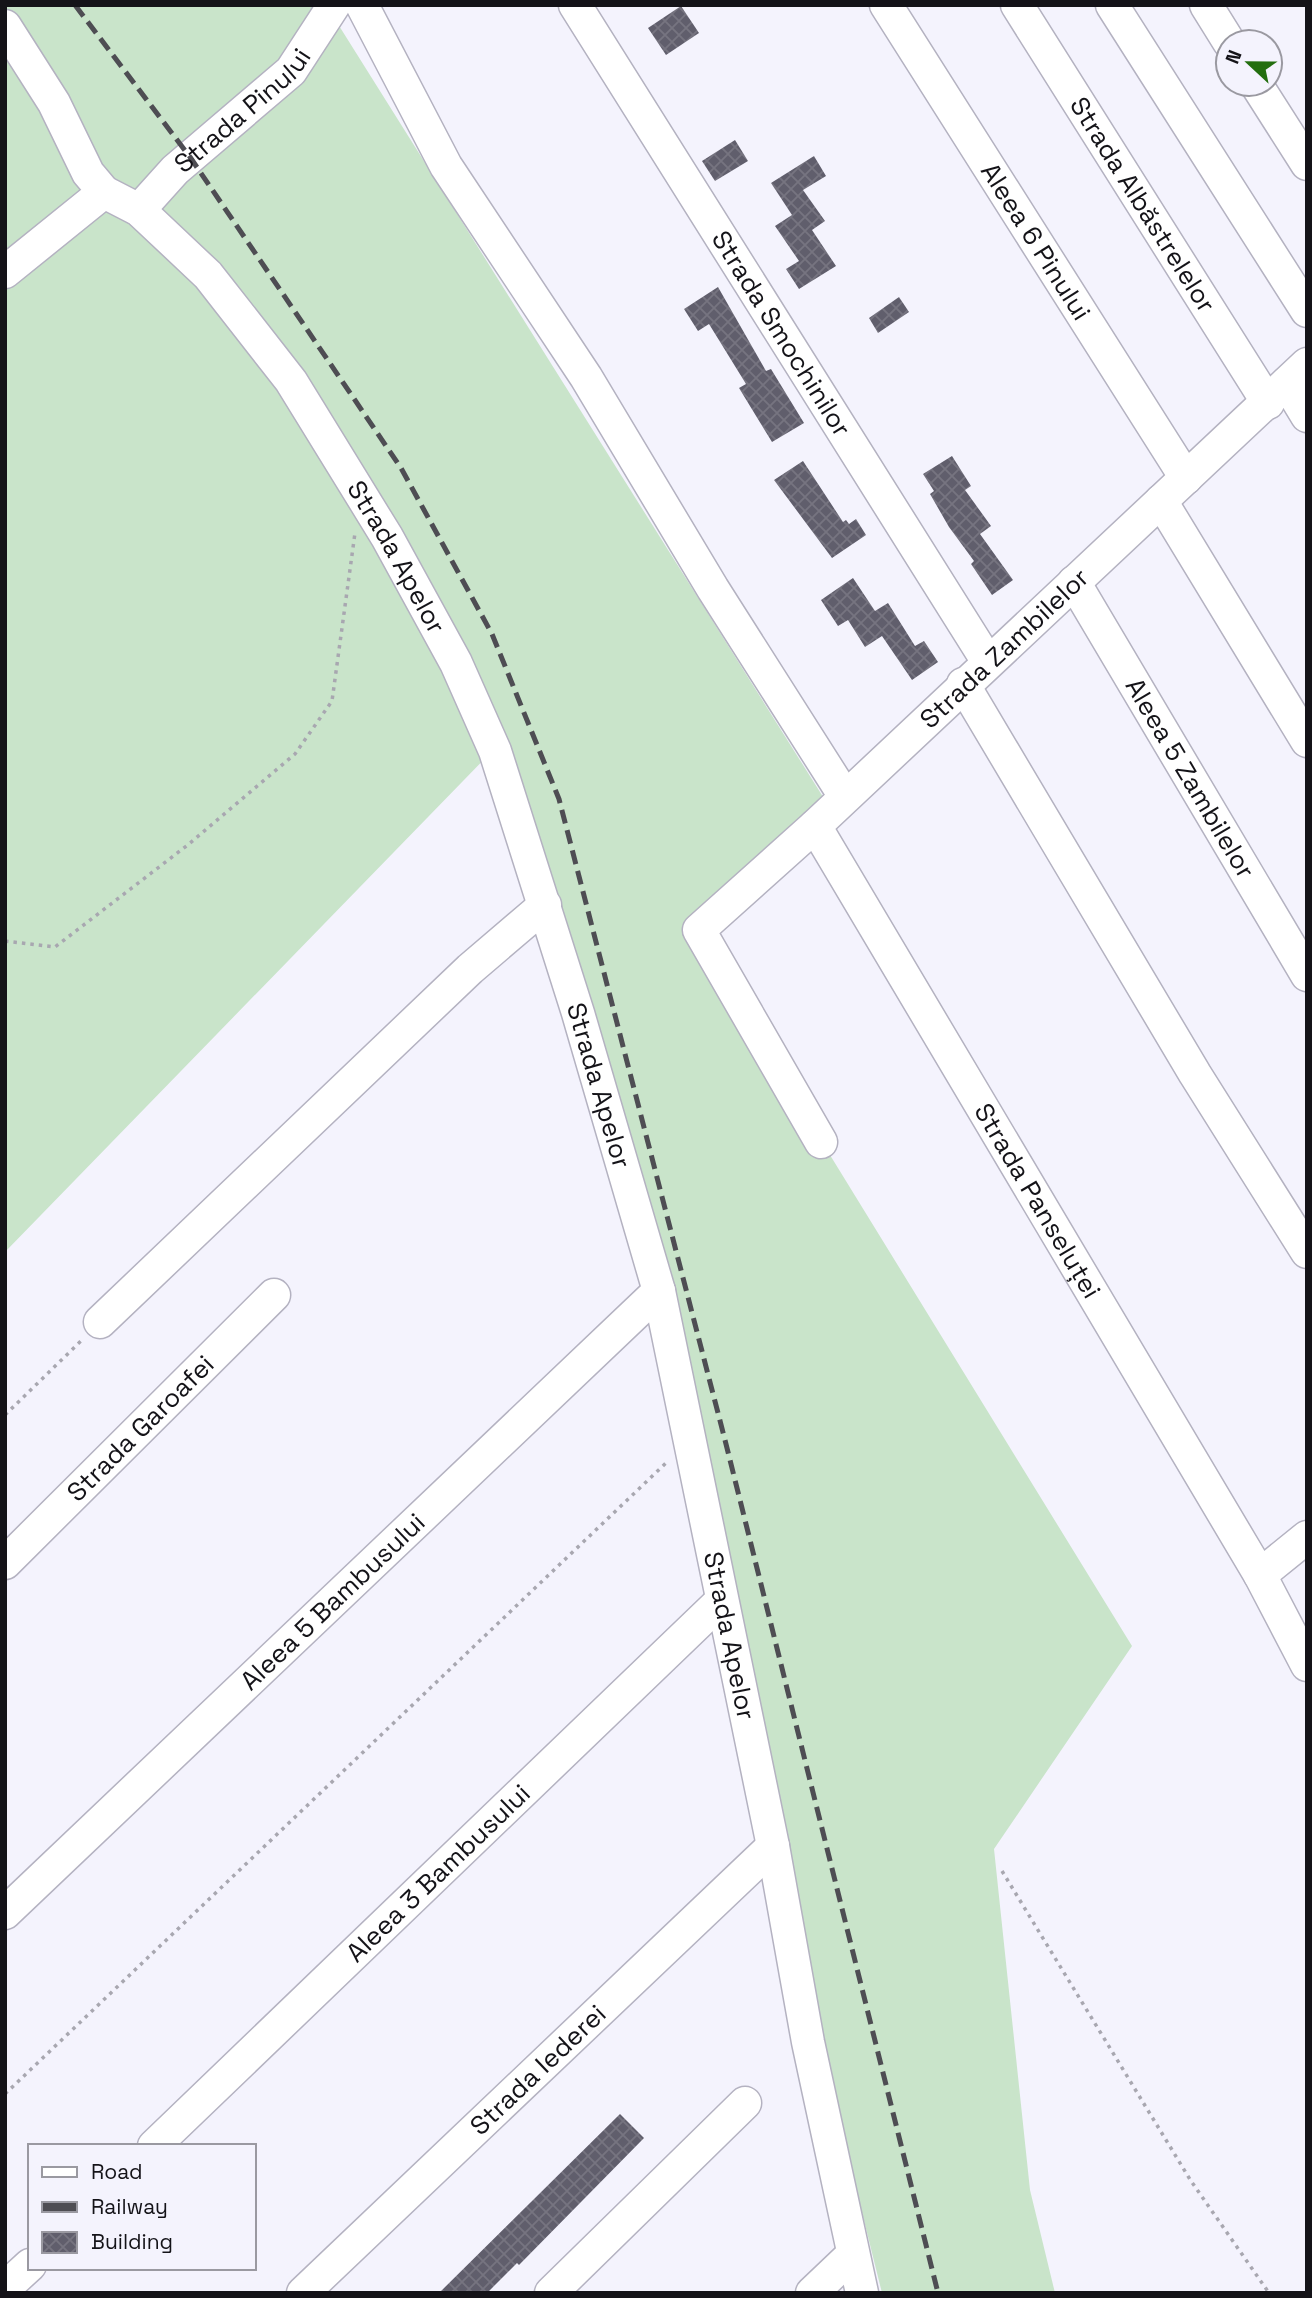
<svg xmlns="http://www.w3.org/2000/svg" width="1312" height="2298" font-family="'Space Grotesk',sans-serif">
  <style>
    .grass { fill: #c9e4ca }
    .building { fill: url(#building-cross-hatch) }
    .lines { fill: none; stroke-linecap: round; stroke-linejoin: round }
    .minor-casing { stroke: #b4b2c1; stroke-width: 35 }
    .path { stroke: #a8a7b0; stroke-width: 3.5; stroke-dasharray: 3.5 5; stroke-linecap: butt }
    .minor { stroke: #fff; stroke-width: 32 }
    .rail { stroke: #4e4d53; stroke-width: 5; stroke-dasharray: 14 7; stroke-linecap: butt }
    .labels { text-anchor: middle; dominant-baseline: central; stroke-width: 7; stroke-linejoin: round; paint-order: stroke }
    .street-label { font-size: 26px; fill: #141318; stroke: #f4f3fd }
  </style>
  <defs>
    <pattern id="building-cross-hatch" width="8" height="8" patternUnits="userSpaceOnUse" patternTransform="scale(1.75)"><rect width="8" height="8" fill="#605e6c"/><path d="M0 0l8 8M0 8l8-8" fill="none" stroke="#767480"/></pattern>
  </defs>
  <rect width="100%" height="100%" fill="#f4f3fd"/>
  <!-- grass -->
  <path class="grass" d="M 5,5 L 326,5 L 825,800 L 699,942 L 1132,1646 L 994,1849 L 1030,2190 L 1055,2293 L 882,2293 L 850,2164 L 651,1219 L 498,745 L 5,1252 Z"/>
  <!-- building -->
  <g class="building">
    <path d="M 681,6 L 699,33 L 666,55 L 648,28 Z"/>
    <path d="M 735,140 L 748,161 L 715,181 L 702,161 Z"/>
    <path d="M 814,156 L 826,176 L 803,190 L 825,221 L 812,230 L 836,266 L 799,289 L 786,269 L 799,261 L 775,226 L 792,215 L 771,183 Z"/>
    <path d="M 718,287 L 766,371 L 771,369 L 804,423 L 772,442 L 739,388 L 746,384 L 709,324 L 698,331 L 684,309 Z"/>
    <path d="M 899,297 L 909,312 L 878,333 L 869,318 Z"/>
    <path d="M 952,456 L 971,486 L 965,490 L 991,526 L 980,534 L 1013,580 L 992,595 L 971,564 L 974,561 L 949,527 L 930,494 L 934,491 L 923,474 Z"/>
    <path d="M 803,461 L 843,522 L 846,520 L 849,524 L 856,519 L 866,535 L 832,558 L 774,480 Z"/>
    <path d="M 853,578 L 875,611 L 888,603 L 915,646 L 924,641 L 938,662 L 912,680 L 882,636 L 865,647 L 848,620 L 838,626 L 821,600 Z"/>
    <path d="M 620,2114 L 644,2138 L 519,2265 L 517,2263 L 487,2293 L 439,2293 Z"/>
  </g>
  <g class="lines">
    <!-- minor casing -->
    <g class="minor-casing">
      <g id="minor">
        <path d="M 362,5 L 446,166 L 586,377 L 713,589 L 844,795"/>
        <path id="s1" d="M 575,5 L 988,662"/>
        <path id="s2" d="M 886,5 L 1186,478"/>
        <path id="s3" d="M 1017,5 L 1268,403"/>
        <path d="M 1112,5 L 1307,311"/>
        <path d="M 1206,5 L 1229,42"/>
        <path id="s4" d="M 5,26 L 54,103 L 88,173 L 104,192 L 139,210 L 208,275 L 291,381 L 387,537 L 456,663 L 495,751 L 578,1013 L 659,1291 L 773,1846 L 808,2042 L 862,2293"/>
        <path d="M 1256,84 L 1307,164"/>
        <path id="s5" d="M 139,210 L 175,170 L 291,71 L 334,5"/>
        <path d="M 5,272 L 104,192"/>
        <path d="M 1287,383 L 1307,416"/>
        <path d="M 1161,501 L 1307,741"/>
        <path id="s6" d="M 1074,582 L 1307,975"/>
        <path d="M 963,684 L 1195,1074 L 1307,1252"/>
        <path id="s7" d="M 815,826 L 1260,1575 L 1307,1665"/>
        <path id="s8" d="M 821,1142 L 699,930 L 815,826 L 1307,364"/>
        <path d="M 100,1322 L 470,969 L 545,905"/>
        <path id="s9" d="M 5,1563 L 274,1295"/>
        <path d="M 1260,1575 L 1307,1537"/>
        <path id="s10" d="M 5,1913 L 659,1291"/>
        <path id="s11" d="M 154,2146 L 721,1601"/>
        <path d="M 5,2288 L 30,2265"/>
        <path id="s12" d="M 303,2293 L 773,1846"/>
        <path d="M 551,2293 L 745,2103"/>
        <path d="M 812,2293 L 853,2254"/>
      </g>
    </g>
    <!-- path -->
    <g class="path">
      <path d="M 5,941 L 55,947 L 189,844 L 295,754 L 332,701 L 355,533"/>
      <path d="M 5,1415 L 84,1338"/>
      <path d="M 1002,1871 L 1191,2181 L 1269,2293"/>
      <path d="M 5,2094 L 667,1462"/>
    </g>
    <!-- minor -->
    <use href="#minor" class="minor"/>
    <!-- rail -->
    <path class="rail" d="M 75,5 L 190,157 L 401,468 L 492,634 L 559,799 L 725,1440 L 938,2293"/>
  </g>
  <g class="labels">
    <!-- street labels -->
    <g class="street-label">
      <text stroke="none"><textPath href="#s5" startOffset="144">Strada Pinului</textPath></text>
      <text stroke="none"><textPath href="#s3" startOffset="236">Strada Albăstrelelor</textPath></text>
      <text stroke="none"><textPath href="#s2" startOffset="280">Aleea 6 Pinului</textPath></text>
      <text stroke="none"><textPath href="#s1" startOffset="388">Strada Smochinilor</textPath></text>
      <text stroke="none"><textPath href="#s4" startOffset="668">Strada Apelor</textPath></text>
      <text stroke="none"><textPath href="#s8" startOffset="660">Strada Zambilelor</textPath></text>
      <text stroke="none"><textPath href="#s6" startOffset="228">Aleea 5 Zambilelor</textPath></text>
      <text stroke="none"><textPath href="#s4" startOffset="1236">Strada Apelor</textPath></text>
      <text stroke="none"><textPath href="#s7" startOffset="436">Strada Panseluței</textPath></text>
      <text stroke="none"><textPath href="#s9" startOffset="191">Strada Garoafei</textPath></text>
      <text stroke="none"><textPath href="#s10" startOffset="452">Aleea 5 Bambusului</textPath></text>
      <text stroke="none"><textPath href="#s4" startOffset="1802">Strada Apelor</textPath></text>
      <text stroke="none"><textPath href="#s11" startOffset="394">Aleea 3 Bambusului</textPath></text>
      <text stroke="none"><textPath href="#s12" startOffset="324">Strada Iederei</textPath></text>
    </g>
  </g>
  <!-- border -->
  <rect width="1312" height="2298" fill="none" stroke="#141318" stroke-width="14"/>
  <!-- legend -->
  <rect x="28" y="2144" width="228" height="126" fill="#f4f3fd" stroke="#9a99a1" stroke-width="2"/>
  <rect x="42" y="2167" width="35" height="10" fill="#ffffff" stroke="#9a99a1" stroke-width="2"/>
  <text x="91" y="2179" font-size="21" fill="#141318">Road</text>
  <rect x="42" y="2202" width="35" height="10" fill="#4e4d53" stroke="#9a99a1" stroke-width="2"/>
  <text x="91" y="2214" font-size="21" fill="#141318">Railway</text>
  <rect x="42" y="2232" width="35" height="21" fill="url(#building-cross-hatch)" stroke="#9a99a1" stroke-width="2"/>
  <text x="91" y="2249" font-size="21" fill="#141318">Building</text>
  <!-- north arrow -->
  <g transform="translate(1249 63) rotate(292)"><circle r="33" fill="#f4f3fd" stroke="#9a99a1" stroke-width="2"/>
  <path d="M0-5L12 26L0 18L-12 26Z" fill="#236e0f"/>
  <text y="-10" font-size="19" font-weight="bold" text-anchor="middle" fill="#141318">N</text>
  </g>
</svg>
